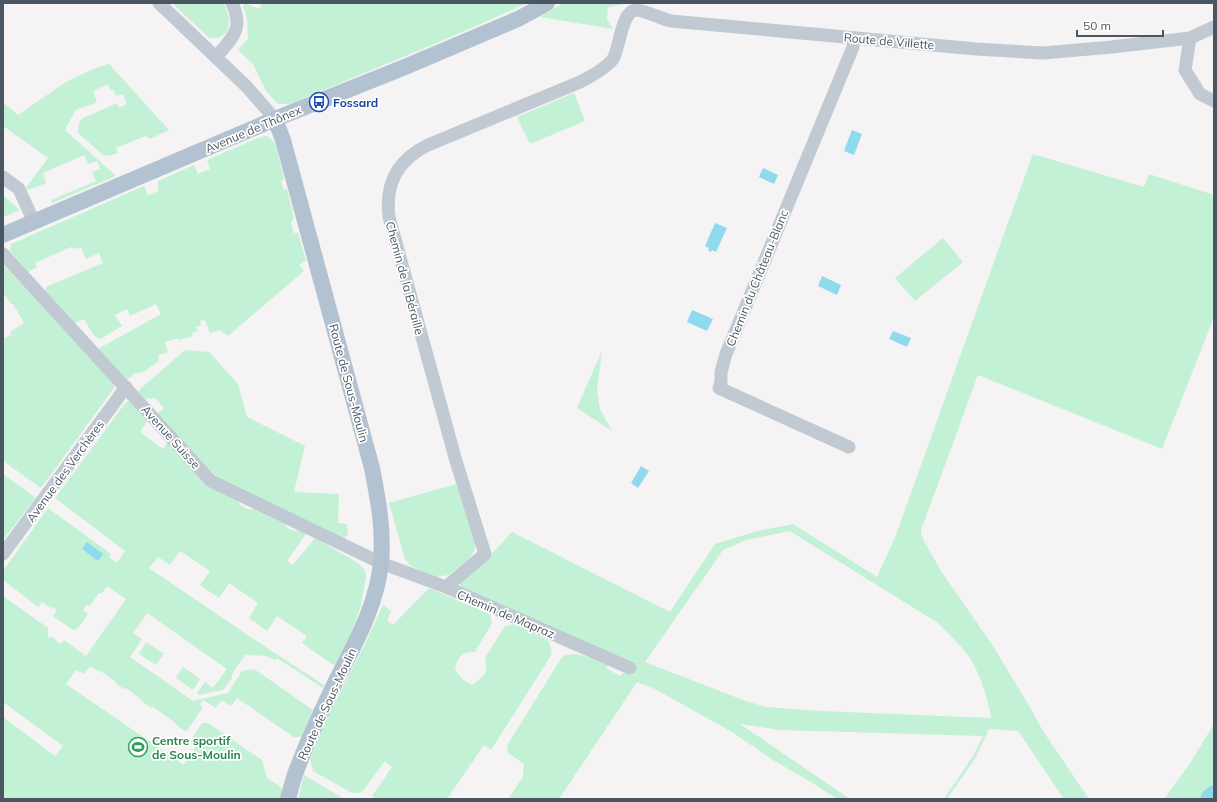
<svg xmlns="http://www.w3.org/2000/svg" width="1217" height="802" font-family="Mulish,sans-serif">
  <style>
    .green { fill: #c3f1d5; fill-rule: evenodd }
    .water { fill: #90daee }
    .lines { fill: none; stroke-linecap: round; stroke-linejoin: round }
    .river { stroke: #90daee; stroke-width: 21 }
    .minor { stroke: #c1cad2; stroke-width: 13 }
    .major { stroke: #b3c2d1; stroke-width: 16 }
    .labels { text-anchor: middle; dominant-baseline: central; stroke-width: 3.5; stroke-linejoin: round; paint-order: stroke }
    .street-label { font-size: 12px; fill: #4a5661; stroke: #fff }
    .transit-label { font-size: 12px; font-weight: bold; fill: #164399; stroke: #fff; text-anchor: start }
    .leisure-label { font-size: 12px; font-weight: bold; fill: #27864d; stroke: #fff; text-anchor: start }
  </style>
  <rect width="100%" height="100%" fill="#f5f3f3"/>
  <!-- green -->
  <g class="green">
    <path d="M 172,3 L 224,3 C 225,8 228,13 229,18 C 230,33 221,41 208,37 Z"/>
    <path d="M 245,3 L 259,9 L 262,3 L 528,3 L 439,42 L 290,104 L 278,104 L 266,91 L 253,64 L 238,50 L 248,39 L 247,18 L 243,7 Z"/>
    <path d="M 564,3 L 650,3 L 631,3 L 608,7 L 607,19 L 613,29 L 540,17 Z"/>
    <path d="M 109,64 L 169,130 L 150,139 L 145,136 L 116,148 L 118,153 L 108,156 L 103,155 L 78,133 L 79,122 L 83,118 L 117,103 L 119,108 L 127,104 L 123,94 L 116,96 L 114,90 L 111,91 L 108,84 L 93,91 L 97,102 L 82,108 L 82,107 L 75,110 L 75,111 L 65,130 L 116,176 L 52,203 L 51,200 L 96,181 L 92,172 L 100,169 L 97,161 L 88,164 L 84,155 L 43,173 L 46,183 L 28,190 L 26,188 L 48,158 L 3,126 L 3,102 L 18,115 L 66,82 L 93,69 Z"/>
    <path d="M 574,93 L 585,121 L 530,144 L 517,117 Z"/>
    <path d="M 267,136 L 272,140 L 276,145 L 284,179 L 281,181 L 284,190 L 287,189 L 294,219 L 291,222 L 294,233 L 298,233 L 306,261 L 299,265 L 304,271 L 228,336 L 220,330 L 210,333 L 205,320 L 200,321 L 201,325 L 196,327 L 198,331 L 192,333 L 193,336 L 179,340 L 178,338 L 165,342 L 168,352 L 159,355 L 158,357 L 159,361 L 145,371 L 134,374 L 127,380 L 98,349 L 161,314 L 156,304 L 130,316 L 127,309 L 115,315 L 122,326 L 100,339 L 94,336 L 84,319 L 75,323 L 45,290 L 46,287 L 103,263 L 99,253 L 86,259 L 81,247 L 75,249 L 71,247 L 35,263 L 37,267 L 28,272 L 10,251 L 11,244 L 144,186 L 148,195 L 158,191 L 158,181 L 194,165 L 198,174 L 210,169 L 207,160 L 260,137 Z"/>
    <path d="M 1033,154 L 1144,187 L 1149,174 L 1214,195 L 1214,317 L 1162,449 L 978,375 L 921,530 L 921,534 L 925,543 L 941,571 L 993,646 L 1028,704 L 1043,731 L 1089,799 L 1064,799 L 1018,731 L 989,729 L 976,757 L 947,799 L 944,799 L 973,756 L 983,736 L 780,730 L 740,724 L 850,799 L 837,799 L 816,785 L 773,760 L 732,732 L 655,689 L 637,682 L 559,799 L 508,799 L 523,777 L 524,764 L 508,753 L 507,750 L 508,744 L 562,657 C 575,649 595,660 608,665 L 606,668 L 620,676 L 633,666 L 463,589 L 460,586 L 460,583 L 489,557 L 512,532 L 670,612 L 715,544 L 758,531 L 793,524 L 877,577 L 896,535 L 1009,220 ZM 790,531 L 938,623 C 949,634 962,646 971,660 C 981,676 988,699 991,718 L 821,711 L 766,707 L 743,700 L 645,662 L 723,550 L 746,540 Z"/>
    <path d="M 3,195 L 20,210 L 3,217 Z"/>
    <path d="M 943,238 L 963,262 L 915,301 L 895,278 Z"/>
    <path d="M 3,264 L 113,383 L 114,388 L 41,488 L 3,461 L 3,339 L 11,335 L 10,332 L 24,323 L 13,304 L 11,304 L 5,295 L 3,296 Z"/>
    <path d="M 185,350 L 209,352 L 238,384 L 247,417 L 305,446 L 294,492 L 339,494 L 338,523 L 347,524 L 348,535 L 344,538 L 219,479 L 157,414 L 164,408 L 155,398 L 145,399 L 138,391 Z"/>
    <path d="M 602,351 L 597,390 L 600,409 L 612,431 L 577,408 Z"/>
    <path d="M 126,402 L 130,402 L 148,420 L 140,432 L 163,449 L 168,442 L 209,486 L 238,501 L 240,505 L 247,509 L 254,509 L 285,524 L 287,528 L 295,531 L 300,530 L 306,534 L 287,561 L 293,565 L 315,538 L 358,563 L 365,570 L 366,577 L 360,609 L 347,644 L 335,666 L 302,643 L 307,636 L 277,616 L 267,631 L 249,618 L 258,603 L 229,583 L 219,598 L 200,585 L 210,571 L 180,551 L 170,565 L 158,557 L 149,568 L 255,640 L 324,685 L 323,688 L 277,658 L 275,660 L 265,656 L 248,655 L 246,654 L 232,674 L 232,678 L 223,690 L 199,695 L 197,693 L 205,682 L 213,688 L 227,669 L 147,613 L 133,633 L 142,639 L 130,657 L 193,701 L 228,693 L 242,671 L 254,669 L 313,710 L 301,737 L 294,737 L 237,698 L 231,706 L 223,701 L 219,703 L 216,708 L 203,700 L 200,705 L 203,707 L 186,732 L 176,725 L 177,724 L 152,706 L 151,708 L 142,701 L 142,700 L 126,688 L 124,689 L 115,683 L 116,682 L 99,670 L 98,671 L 90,666 L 84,674 L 76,670 L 66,684 L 184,765 L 196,746 L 190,742 L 202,723 L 208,723 L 262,760 L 267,778 L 281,787 L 282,791 L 280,799 L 3,799 L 3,717 L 55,756 L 63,746 L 3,702 L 3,596 L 48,628 L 48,636 L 50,638 L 52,637 L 61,644 L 64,640 L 86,656 L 126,599 L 107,586 L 102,593 L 99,593 L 90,606 L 86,605 L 83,610 L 88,614 L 78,628 L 73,630 L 53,616 L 57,610 L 53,607 L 52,609 L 42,602 L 38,607 L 3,580 L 3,571 L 48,508 L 111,554 L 109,557 L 117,563 L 125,551 L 55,498 Z"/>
    <path d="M 3,474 L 36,498 L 3,540 Z"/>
    <path d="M 456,484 L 475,538 L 475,550 L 469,559 L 449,575 L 435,577 L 411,566 L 405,559 L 389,503 Z"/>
    <path d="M 429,588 L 490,614 L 492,623 L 475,652 C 462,651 458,657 455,668 C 460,678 463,680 472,685 C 484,676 489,674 485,658 L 505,626 L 515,624 L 549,641 L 552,654 L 491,750 L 484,745 L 447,799 L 376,799 L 372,796 L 392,767 L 385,761 L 362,792 L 358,793 L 352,793 L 313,771 L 310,759 L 326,720 L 364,646 L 383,605 L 391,611 L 387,621 L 393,625 Z"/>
    <path d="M 146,642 L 164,654 L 156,665 L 139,654 Z"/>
    <path d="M 183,667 L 200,679 L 193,690 L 176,678 Z"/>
    <path d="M 1214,724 L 1214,799 L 1164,799 L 1189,765 Z"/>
    <path d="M 304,775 L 344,799 L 298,799 Z"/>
  </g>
  <!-- water -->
  <g class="water">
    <path d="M 852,130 L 862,134 L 854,155 L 844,151 Z"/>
    <path d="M 763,168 L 778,175 L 774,184 L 759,177 Z"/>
    <path d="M 715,223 L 727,228 L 716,252 L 712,250 L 711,252 L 708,251 L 709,248 L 705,246 Z"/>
    <path d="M 822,276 L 841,285 L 837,295 L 818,286 Z"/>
    <path d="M 692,310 L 713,319 L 707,331 L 687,322 Z"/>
    <path d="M 893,331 L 911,338 L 907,347 L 889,339 Z"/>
    <path d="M 641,466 L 649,471 L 638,488 L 631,483 Z"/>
    <path d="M 87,542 L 103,554 L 98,561 L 82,549 Z"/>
  </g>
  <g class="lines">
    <!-- river -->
    <path class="river" d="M 1211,799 L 1214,796"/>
    <!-- minor -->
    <g class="minor">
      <path d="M 159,3 L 246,86 L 275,119"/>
      <path d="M 1190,38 L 1185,70 L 1200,94 L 1214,101"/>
      <path d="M 216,57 C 233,37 244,29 232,3"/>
      <path d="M 3,177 L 19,189 L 34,222"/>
      <path d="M 3,254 L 211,481 L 381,563 L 446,587 L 630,668"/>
      <path d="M 849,447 L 719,388 L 721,382 L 721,372 L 726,354 L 853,47 L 854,38"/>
      <path d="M 3,554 L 126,387"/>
      <path d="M 446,587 L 485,554 L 456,461 L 389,217 C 385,184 397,160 428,145 L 580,82 C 592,76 605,69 613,59 C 620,48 621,11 636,10 C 644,10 662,19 671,21 L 976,49 L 1043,53 L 1112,47 L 1190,38 L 1214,27"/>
    </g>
    <!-- major -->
    <g class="major">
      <path d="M 275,119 L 283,140 L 372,468 C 378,500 384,529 381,562 C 377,606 354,645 335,683 C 322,710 309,737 299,764 C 294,775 291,787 288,799"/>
      <path d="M 3,235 L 275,119 L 405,67 L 518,19 L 531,12 L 547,3"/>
    </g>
  </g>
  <!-- icons -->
  <defs>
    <g id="bus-ring" transform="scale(1)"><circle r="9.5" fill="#fff" stroke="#1a4fb4" stroke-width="1.5"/><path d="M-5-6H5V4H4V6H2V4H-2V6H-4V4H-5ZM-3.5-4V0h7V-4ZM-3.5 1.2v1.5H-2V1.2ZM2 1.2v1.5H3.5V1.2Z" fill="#1a4fb4"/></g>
    <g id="stadium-ring" transform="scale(1)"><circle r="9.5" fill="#fff" stroke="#2e9e5b" stroke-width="1.5"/><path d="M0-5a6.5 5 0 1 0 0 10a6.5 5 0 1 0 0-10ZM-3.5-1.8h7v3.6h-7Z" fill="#2e9e5b"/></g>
  </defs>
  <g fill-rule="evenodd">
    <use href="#bus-ring" x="319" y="102"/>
    <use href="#stadium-ring" x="138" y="747"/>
  </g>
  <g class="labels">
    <!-- street labels -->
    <g class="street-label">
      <text transform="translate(889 41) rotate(5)">Route de Villette</text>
      <text transform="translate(253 129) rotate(-23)">Avenue de Thônex</text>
      <text transform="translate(405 278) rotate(75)">Chemin de la Béraille</text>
      <text transform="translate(757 278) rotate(-68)">Chemin du Château-Blanc</text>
      <text transform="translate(349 383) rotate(75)">Route de Sous-Moulin</text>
      <text transform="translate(171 437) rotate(48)">Avenue Suisse</text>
      <text transform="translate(65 471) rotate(-54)">Avenue des Verchères</text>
      <text transform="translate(506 614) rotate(23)">Chemin de Mapraz</text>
      <text transform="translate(327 704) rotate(-65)">Route de Sous-Moulin</text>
    </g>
    <!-- transit labels -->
    <g class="transit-label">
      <text x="333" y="102">Fossard</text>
    </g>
    <!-- leisure labels -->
    <g class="leisure-label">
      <text x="152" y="740">Centre sportif<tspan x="152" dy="14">de Sous-Moulin</tspan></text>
    </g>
  </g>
  <!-- border -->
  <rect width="1217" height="802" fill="none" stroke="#4a5661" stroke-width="8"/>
  <!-- scale -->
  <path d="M1077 30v6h86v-6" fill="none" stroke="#4a5661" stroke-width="2"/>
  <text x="1083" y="30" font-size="12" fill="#4a5661" stroke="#ffffff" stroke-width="3" paint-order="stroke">50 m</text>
</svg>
